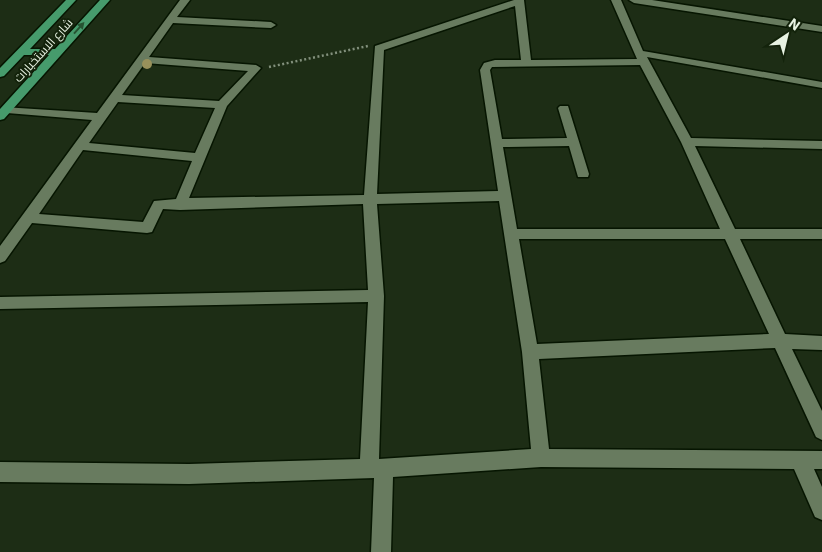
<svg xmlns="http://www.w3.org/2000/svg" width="822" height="552" font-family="'IBM Plex Sans',Cairo,sans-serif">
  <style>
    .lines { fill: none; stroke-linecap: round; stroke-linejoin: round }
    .minor-casing { stroke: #061501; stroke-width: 3 }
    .major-casing { stroke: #061501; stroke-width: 3 }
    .path { stroke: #82907c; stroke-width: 2.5; stroke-dasharray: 2 2.5; stroke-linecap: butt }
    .minor { fill: #687b5f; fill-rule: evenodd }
    .major { fill: #469b6c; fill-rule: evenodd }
    .tree { fill: #98915b }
    .oneway { fill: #275332 }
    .labels { text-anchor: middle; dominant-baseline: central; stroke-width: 4; stroke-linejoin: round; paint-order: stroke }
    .far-street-label { font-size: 12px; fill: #e7f2e2; stroke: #13230b }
  </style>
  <rect width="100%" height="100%" fill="#1d2d15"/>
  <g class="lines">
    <!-- minor casing -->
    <g class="minor-casing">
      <g id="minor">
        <path d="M 180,0 L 190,0 L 177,17 L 271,22 L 276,25 L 271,28 L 173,23 L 149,57 L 256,65 L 261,68 L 227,106 L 189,198 L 364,195 L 375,46 L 514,0 L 524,0 L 531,60 L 637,59 L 611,0 L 621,0 L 643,51 L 822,82 L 822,88 L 647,57 L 691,138 L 822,141 L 822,149 L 695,146 L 735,229 L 822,229 L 822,239 L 740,239 L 785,334 L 822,336 L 822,350 L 792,349 L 822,411 L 822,440 L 816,437 L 775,348 L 539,359 L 549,449 L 822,451 L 822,469 L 814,469 L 822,487 L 822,520 L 815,517 L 794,469 L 541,467 L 393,477 L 391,552 L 371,552 L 374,478 L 189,484 L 0,482 L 0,462 L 189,464 L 360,459 L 368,302 L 0,309 L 0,297 L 368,290 L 363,204 L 180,210 L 163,209 L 152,232 L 147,233 L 32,223 L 5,261 L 0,263 L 0,246 L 92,120 L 7,113 L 3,111 L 1,109 L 3,107 L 97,113 ZM 515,6 L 521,60 L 495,60 L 484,63 L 480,70 L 498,191 L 377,194 L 384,50 ZM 145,63 L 248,71 L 219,101 L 122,95 ZM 640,65 L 681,142 L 720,229 L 517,229 L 503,147 L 569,146 L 578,177 L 588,177 L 589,174 L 568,106 L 560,106 L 558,108 L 567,138 L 502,139 L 490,70 L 492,67 ZM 118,102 L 215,108 L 195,153 L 89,143 ZM 83,150 L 192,161 L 176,199 L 154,201 L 143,222 L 39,214 ZM 499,201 L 522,352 L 531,449 L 379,459 L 384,296 L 377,204 ZM 519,239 L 725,239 L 769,334 L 537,344 Z"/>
        <path d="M 629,0 L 652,0 L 822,26 L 822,32 L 634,3 Z"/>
      </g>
    </g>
    <!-- major casing -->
    <g class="major-casing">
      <path id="major" d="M 66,0 L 76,0 L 30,49 L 55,49 L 100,0 L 110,0 L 4,119 L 0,120 L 0,109 L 49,55 L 24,55 L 4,76 L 0,77 L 0,68 Z"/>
    </g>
    <!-- path -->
    <path class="path" d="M 269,67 L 368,46"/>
    <!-- minor -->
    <use href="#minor" class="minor"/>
    <!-- major -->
    <use href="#major" class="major"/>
  </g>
  <!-- trees -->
  <circle class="tree" cx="147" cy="64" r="5"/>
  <!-- one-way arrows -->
  <defs><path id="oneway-solid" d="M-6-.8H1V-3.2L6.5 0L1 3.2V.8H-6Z" transform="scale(1.25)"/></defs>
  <use class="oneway" href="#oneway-solid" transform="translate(79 28) rotate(-48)"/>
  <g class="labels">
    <!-- far-street labels -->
    <g class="far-street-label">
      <text transform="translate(43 50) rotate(-48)">شارع الاستخبارات</text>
    </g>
  </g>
  <!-- north arrow -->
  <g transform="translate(787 35) rotate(35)" stroke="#13230b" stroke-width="4" paint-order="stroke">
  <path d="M0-4L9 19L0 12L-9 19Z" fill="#e7f2e2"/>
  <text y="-8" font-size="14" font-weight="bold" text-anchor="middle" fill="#e7f2e2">N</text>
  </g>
</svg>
